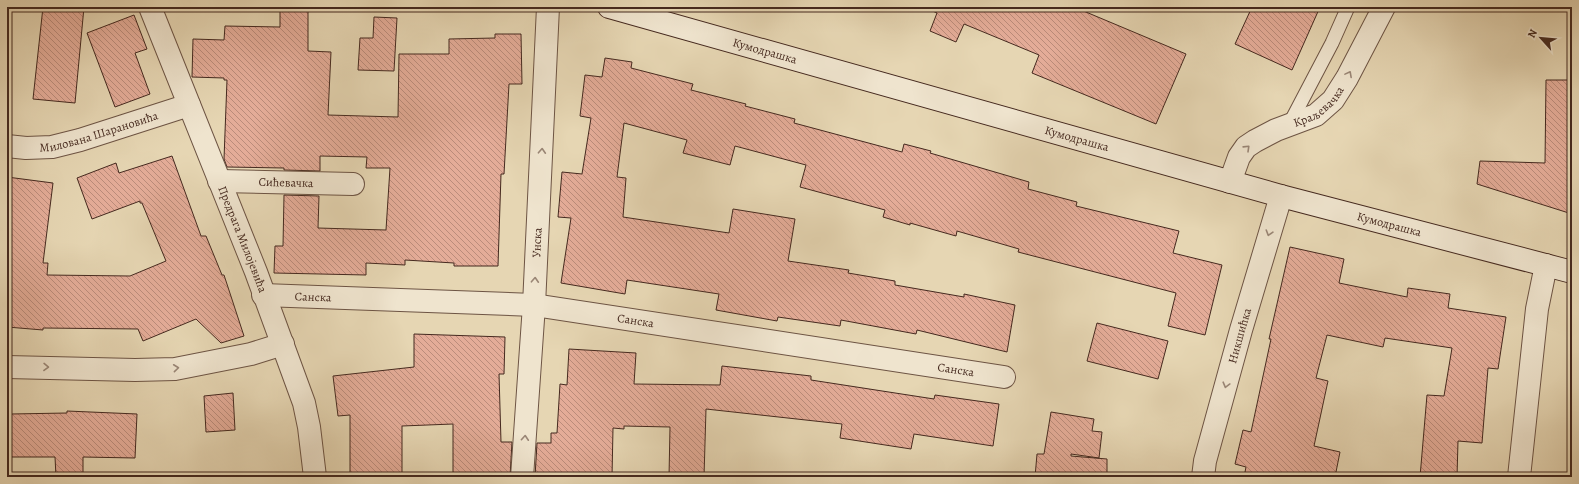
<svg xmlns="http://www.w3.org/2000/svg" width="1579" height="484" font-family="Alegreya,serif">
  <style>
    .building { fill: url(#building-back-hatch); stroke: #45291f }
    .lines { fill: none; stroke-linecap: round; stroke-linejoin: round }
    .lane-casing { stroke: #6d5444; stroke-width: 15 }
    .street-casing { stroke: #6d5444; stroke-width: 24 }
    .secondary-casing { stroke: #45291f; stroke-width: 24 }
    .lane { stroke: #efe4ce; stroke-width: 13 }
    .street { stroke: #efe4ce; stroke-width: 22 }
    .secondary { stroke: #efe4ce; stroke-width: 22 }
    .oneway { stroke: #9a8676 }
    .labels { text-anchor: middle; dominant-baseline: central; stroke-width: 3; stroke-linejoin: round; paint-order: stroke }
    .street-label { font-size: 12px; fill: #45291f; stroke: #efe4ce }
  </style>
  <defs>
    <pattern id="building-back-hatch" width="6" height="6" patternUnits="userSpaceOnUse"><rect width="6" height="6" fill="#e4ac98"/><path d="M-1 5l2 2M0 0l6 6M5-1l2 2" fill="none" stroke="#bb8c7b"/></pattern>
  </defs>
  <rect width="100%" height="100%" fill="#e6d6b3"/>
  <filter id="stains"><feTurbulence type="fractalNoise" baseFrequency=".005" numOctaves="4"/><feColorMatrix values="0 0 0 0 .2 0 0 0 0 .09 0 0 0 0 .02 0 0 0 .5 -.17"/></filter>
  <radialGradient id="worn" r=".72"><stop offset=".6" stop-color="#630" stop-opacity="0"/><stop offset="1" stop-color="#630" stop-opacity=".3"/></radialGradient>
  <!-- building -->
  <g class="building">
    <path d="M 43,7 L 84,7 L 75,103 L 33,99 Z"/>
    <path d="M 280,7 L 308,7 L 308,51 L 331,52 L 328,115 L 398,117 L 399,54 L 449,54 L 449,39 L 495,38 L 495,34 L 521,34 L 522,84 L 509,84 L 504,174 L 501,174 L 498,266 L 454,266 L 454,263 L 405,260 L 405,265 L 366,263 L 366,275 L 274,273 L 275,246 L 283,246 L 284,195 L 319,196 L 318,228 L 386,230 L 390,168 L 366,168 L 367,157 L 320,156 L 320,171 L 284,170 L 284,168 L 227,167 L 224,159 L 227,80 L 224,80 L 224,78 L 192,77 L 193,39 L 224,40 L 225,26 L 280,27 Z"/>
    <path d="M 924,7 L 1074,7 L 1186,54 L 1156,124 L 1032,73 L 1039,55 L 964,24 L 956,42 L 930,31 L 937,13 Z"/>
    <path d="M 1252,7 L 1320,7 L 1292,70 L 1235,44 Z"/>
    <path d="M 134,15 L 147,49 L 135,53 L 150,94 L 115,107 L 87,33 Z"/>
    <path d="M 374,17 L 397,18 L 394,71 L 358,70 L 360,38 L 373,38 Z"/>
    <path d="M 605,58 L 632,62 L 631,68 L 693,84 L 691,90 L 746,104 L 745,106 L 795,119 L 794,123 L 902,152 L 904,144 L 931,151 L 930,153 L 1029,182 L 1028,189 L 1077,202 L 1076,206 L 1179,231 L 1173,253 L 1222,265 L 1205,335 L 1168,326 L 1176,293 L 1018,252 L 1019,249 L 957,231 L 956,236 L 910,223 L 910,225 L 883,217 L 885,210 L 800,187 L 806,165 L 735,146 L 730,165 L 683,153 L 687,140 L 624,123 L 617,177 L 626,178 L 623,217 L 729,233 L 733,209 L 795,219 L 788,261 L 849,270 L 848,273 L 895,281 L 895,285 L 964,297 L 964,294 L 1015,305 L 1007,352 L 917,330 L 916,334 L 841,320 L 840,326 L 778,317 L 777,321 L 716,310 L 719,294 L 627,280 L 625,294 L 561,283 L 571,218 L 558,217 L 562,172 L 582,174 L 591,118 L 580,116 L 585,75 L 602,77 Z"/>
    <path d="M 1546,80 L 1572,80 L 1572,214 L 1477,184 L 1480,161 L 1545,163 Z"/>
    <path d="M 172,156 L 201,236 L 206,236 L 222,275 L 224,275 L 244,336 L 221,343 L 196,319 L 143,341 L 138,329 L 43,328 L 43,330 L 7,327 L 7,177 L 53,183 L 43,263 L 48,263 L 47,275 L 130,276 L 166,261 L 142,203 L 140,203 L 140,201 L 92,219 L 77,178 L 116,163 L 119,173 Z"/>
    <path d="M 1290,247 L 1344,259 L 1339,283 L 1407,297 L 1408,288 L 1450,294 L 1448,308 L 1506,317 L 1498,369 L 1488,368 L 1482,443 L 1458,441 L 1457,477 L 1420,477 L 1427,395 L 1444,396 L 1452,348 L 1385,338 L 1383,347 L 1327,335 L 1316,378 L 1328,381 L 1314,446 L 1340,452 L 1335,477 L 1244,477 L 1246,467 L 1235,464 L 1243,430 L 1251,432 L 1271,339 L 1269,339 Z"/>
    <path d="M 1097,323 L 1168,341 L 1158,379 L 1087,361 Z"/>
    <path d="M 414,334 L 505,337 L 504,374 L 499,374 L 501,442 L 512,442 L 510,477 L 453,477 L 453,424 L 402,426 L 402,477 L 350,477 L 350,415 L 338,416 L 333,376 L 414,367 Z"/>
    <path d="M 569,349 L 636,353 L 634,384 L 720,385 L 722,366 L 811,376 L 811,380 L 934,399 L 935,395 L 999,404 L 993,446 L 914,434 L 911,449 L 840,438 L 842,424 L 706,409 L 704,477 L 669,477 L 670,427 L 624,426 L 624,429 L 613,428 L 612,477 L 535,477 L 537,443 L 551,443 L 551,433 L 557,433 L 560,384 L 567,385 Z"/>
    <path d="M 233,393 L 235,430 L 206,432 L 204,396 Z"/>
    <path d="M 67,411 L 137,414 L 135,458 L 83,457 L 83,477 L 56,477 L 55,457 L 7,457 L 7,433 L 10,433 L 11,414 L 67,413 Z"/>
    <path d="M 1051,412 L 1094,419 L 1092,431 L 1102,432 L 1099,458 L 1071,454 L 1071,456 L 1107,459 L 1107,477 L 1035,477 L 1037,454 L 1044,454 Z"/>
  </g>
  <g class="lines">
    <!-- lane casing -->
    <g class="lane-casing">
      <path id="lane" d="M 1289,125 L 1332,43 L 1348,7"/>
    </g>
    <!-- street casing -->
    <g class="street-casing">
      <g id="street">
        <path id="s1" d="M 150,7 L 256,272 L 304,403 L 309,427 L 315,477"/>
        <path id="s2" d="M 7,146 L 26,148 L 52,147 L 80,140 L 189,105"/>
        <path id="s3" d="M 219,181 L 353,184"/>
        <path id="s4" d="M 1230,182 L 1239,157 L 1246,147 L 1255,141 L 1276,130 L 1316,115 L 1333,100 L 1347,78 L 1384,7"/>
        <path id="s5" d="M 263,295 L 534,305 L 1004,377"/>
        <path d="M 7,367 L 135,370 L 175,369 L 251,354 L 283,344"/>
        <path id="s6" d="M 522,477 L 534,305 L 548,7"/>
        <path id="s7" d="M 1203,477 L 1205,461 L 1241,330 L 1281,196"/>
        <path d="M 1519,477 L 1537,309 L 1546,265"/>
      </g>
    </g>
    <!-- secondary casing -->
    <g class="secondary-casing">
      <g id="secondary">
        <path id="s8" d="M 609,7 L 1281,196 L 1572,272"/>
      </g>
    </g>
    <!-- lane -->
    <use href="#lane" class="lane"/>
    <!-- street -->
    <use href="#street" class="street"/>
    <!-- secondary -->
    <use href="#secondary" class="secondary"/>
  </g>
  <!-- one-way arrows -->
  <defs><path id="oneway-chevron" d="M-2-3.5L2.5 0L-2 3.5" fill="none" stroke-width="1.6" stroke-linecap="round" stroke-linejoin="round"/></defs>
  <g class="oneway">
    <use href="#oneway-chevron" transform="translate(1349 74) rotate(-62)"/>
    <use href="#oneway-chevron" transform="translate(1247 148) rotate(-44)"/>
    <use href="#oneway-chevron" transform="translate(542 151) rotate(-87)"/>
    <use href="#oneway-chevron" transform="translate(1269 233) rotate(107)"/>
    <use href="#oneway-chevron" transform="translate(535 280) rotate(-87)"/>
    <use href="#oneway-chevron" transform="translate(46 367) rotate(1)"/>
    <use href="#oneway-chevron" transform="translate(176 368) rotate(-6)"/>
    <use href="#oneway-chevron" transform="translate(1226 385) rotate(105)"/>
    <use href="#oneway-chevron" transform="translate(525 438) rotate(-86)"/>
  </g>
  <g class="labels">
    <!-- street labels -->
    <g class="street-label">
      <text stroke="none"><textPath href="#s8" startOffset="162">Кумодрашка</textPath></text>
      <text stroke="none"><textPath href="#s4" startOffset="123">Краљевачка</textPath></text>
      <text stroke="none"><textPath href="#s2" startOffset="94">Милована Шарановића</textPath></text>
      <text stroke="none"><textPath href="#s8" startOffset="486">Кумодрашка</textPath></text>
      <text stroke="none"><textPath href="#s3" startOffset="67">Сићевачка</textPath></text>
      <text stroke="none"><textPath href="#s8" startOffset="810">Кумодрашка</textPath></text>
      <text stroke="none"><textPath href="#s1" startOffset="250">Предрага Милојевића</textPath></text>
      <text stroke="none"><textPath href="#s6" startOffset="235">Унска</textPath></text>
      <text stroke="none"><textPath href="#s5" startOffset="50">Санска</textPath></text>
      <text stroke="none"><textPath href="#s5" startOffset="374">Санска</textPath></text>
      <text stroke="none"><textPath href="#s7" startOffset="146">Никшићка</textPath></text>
      <text stroke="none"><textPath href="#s5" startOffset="698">Санска</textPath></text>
    </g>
  </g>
  <!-- margin -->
  <rect width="1579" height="484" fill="none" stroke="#e6d6b3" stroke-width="24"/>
  <rect x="8" y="8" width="1563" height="468" fill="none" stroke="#45291f" stroke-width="2"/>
  <rect x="12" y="12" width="1555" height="460" fill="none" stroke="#45291f"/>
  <!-- north arrow -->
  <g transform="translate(1541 38) rotate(297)" stroke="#efe4ce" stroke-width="3" paint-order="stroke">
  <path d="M0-3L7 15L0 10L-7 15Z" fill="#45291f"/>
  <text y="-6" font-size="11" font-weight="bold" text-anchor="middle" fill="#45291f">N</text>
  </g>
  <rect width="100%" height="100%" filter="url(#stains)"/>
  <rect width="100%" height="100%" fill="url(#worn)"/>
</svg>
